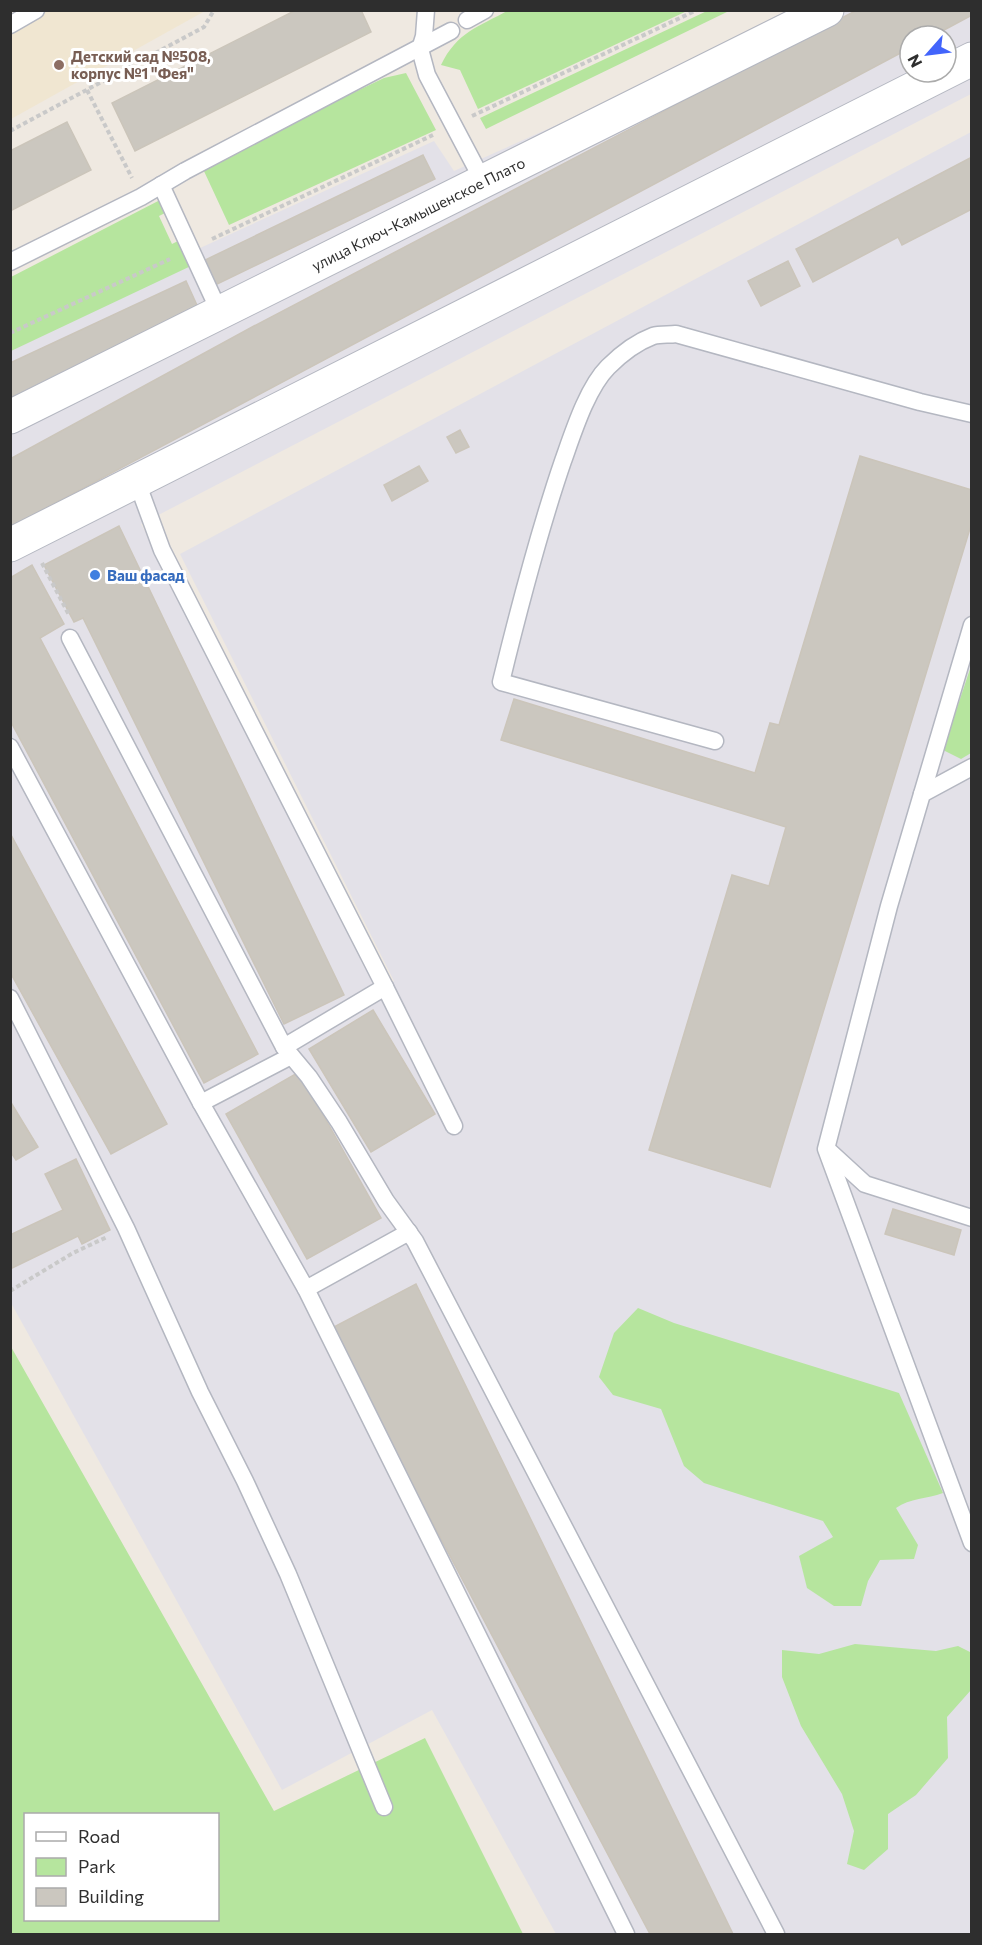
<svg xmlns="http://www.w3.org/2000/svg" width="982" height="1945" font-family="Commissioner,sans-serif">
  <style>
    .industrial { fill: #e3e1e8; fill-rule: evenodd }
    .education { fill: #f0e6d1 }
    .green { fill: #b6e59e; fill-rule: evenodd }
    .building { fill: #cbc7bf; stroke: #cbc5ba; stroke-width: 1.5 }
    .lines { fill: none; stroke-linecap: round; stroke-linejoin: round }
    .lane-casing { stroke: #b4b7c1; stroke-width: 19 }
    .street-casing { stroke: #b4b7c1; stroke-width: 35 }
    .path { stroke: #c9c9c9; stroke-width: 4; stroke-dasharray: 4.5 3; stroke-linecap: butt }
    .lane { stroke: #fff; stroke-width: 16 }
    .street { stroke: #fff; stroke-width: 33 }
    .education-dot { fill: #8d6e63; stroke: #fff; stroke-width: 2 }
    .shop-dot { fill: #3f7fe0; stroke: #fff; stroke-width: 2 }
    .labels { text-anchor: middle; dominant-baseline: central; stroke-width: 6; stroke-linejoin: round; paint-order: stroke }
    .education-label { font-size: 15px; font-weight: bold; fill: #785e54; stroke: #fff; text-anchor: start }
    .street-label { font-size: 15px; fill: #2e2e2e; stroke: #fff }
    .shop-label { font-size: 15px; font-weight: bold; fill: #366cbe; stroke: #fff; text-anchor: start }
  </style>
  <rect width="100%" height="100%" fill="#efe9e1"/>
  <!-- industrial -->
  <path class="industrial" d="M 811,11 L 971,11 L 971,94 L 141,524 L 385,986 L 394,981 L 180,554 L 971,132 L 971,1934 L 556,1934 L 432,1710 L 282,1790 L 11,1303 L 10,335 L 434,141 L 454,171 ZM 910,36 L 946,36 L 946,72 L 910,72 Z"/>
  <!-- education -->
  <path class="education" d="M 11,11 L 205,11 L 11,119 Z"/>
  <!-- green -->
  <g class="green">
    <path d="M 509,10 L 687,10 L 687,11 L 478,109 L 460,70 L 441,65 C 457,32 478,27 509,10 Z"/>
    <path d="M 709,10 L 729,11 L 486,129 L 480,118 Z"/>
    <path d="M 406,73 L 436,130 L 229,225 L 203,169 L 200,166 L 384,78 Z"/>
    <path d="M 162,199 L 167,212 L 159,216 L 172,244 L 180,240 L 193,265 L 11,351 L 11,277 Z"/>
    <path d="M 971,666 L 971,753 L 961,759 L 943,750 Z"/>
    <path d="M 638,1308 L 674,1323 L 899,1393 L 943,1493 C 927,1499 910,1498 896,1508 L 918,1545 L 914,1559 L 880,1560 L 868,1581 L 861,1606 L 834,1606 L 807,1588 L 799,1556 L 833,1537 L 823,1521 L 704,1483 L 684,1466 L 661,1409 L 613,1395 L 599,1377 L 614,1333 Z"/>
    <path d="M 10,1345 L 274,1811 L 425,1738 L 523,1934 L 11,1934 ZM 26,1814 L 218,1814 L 218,1920 L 26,1920 Z"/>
    <path d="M 855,1644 L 936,1651 L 958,1646 L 972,1653 L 971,1690 L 947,1717 L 948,1758 L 916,1795 L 888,1814 L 888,1849 L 864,1870 L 847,1864 L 854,1831 L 842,1794 L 801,1726 L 782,1677 L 782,1650 L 819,1654 Z"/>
  </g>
  <!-- building -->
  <g class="building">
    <path d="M 296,10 L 361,10 L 371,32 L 135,151 L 112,103 Z"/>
    <path d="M 857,10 L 972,10 L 972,15 L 933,36 L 910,36 L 910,48 L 10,527 L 10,459 L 254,326 Z"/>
    <path d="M 67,122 L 91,170 L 10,211 L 10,151 Z"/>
    <path d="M 423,155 L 435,179 L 213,286 L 201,262 Z"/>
    <path d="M 972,157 L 972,209 L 902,245 L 898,237 L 813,282 L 796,249 Z"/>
    <path d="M 788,261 L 800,286 L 761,306 L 748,281 Z"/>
    <path d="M 186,281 L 200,312 L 10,404 L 10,363 Z"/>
    <path d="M 460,430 L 469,447 L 456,453 L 447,437 Z"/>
    <path d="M 860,456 L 972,490 L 972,522 L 770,1187 L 649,1150 L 732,875 L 769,886 L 786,827 L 501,740 L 514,699 L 755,773 L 770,723 L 779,725 Z"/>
    <path d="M 419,466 L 428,481 L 392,501 L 384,485 Z"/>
    <path d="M 119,526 L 344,995 L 284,1024 L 83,618 L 74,622 L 44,565 Z"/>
    <path d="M 32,565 L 64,624 L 40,638 L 258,1054 L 204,1083 L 10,720 L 10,578 Z"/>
    <path d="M 10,833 L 167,1124 L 111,1154 L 10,972 Z"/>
    <path d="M 373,1010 L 435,1114 L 371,1152 L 309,1049 Z"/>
    <path d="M 299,1072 L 381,1218 L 307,1259 L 226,1114 Z"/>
    <path d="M 10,1101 L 38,1147 L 16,1160 L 10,1151 Z"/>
    <path d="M 76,1159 L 110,1230 L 82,1244 L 78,1236 L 10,1269 L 10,1235 L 63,1210 L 45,1174 Z"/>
    <path d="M 893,1209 L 961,1230 L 954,1255 L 885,1234 Z"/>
    <path d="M 416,1284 L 733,1934 L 650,1934 L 330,1329 Z"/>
  </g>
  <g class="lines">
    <!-- lane casing -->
    <g class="lane-casing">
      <g id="lane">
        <path d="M 426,10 L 424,36 L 420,49 L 427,75 L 483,181"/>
        <path d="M 467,20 L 485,10"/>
        <path d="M 10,25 L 36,10"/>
        <path d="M 161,185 L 220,313"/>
        <path d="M 10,262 L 141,197 L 185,171 L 451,31"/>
        <path d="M 137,482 L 162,550 L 385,987 L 284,1047"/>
        <path d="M 70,638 L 284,1047 L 309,1077 L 339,1122 L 386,1201 L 415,1241 L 776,1934"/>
        <path d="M 715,741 L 501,682 C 519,608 538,534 563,461 C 573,433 587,388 608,367 C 620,355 637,342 653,336 C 660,334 669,335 676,334 L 920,402 L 972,414"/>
        <path d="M 10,747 L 201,1103 L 306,1289 L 626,1934"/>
        <path d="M 972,767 L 922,794 L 889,906 L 826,1149 L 972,1543"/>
        <path d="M 922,794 L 972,625"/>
        <path d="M 385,987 L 454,1126"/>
        <path d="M 10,998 L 126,1228 L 200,1392 L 245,1481 L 288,1574 L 384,1807"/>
        <path d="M 201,1103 L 291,1056"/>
        <path d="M 829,1151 L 865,1184 L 972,1218"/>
        <path d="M 306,1289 L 409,1232"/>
      </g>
    </g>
    <!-- street casing -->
    <g class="street-casing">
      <g id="street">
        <path id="s1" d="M 10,417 L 827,10"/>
        <path d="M 10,545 L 972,59"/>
      </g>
    </g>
    <!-- path -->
    <g class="path">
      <path d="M 87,90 L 132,178"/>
      <path d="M 472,116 L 697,10"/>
      <path d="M 10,131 L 204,27 L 214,10"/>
      <path d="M 212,239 L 433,135"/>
      <path d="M 10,333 L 170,259"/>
      <path d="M 42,563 L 69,615"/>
      <path d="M 10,1291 L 73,1253 L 107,1237"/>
    </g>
    <!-- lane -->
    <use href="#lane" class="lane"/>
    <!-- street -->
    <use href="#street" class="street"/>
  </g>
  <!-- markers -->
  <circle class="education-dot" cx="59" cy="65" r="6"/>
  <circle class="shop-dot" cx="95" cy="575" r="6"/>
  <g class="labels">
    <!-- education labels -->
    <g class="education-label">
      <text x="71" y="56">Детский сад №508,<tspan x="71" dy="17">корпус №1 "Фея"</tspan></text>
    </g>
    <!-- street labels -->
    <g class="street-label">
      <text stroke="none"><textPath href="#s1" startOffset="456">улица Ключ-Камышенское Плато</textPath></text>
    </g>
    <!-- shop labels -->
    <g class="shop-label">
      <text x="107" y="575">Ваш фасад</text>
    </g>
  </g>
  <!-- border -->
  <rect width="982" height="1945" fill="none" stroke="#2e2e2e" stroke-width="24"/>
  <!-- legend -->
  <rect x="24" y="1813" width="195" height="108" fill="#ffffff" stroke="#ababab" stroke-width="1.5"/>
  <rect x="36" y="1832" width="30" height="9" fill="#ffffff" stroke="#ababab" stroke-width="1.5"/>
  <text x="78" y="1843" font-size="18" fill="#2e2e2e">Road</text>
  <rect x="36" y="1858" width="30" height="18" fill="#b6e59e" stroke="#ababab" stroke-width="1.5"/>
  <text x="78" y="1873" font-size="18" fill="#2e2e2e">Park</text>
  <rect x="36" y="1888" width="30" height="18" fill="#cbc7bf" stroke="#ababab" stroke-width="1.5"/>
  <text x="78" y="1903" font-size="18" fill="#2e2e2e">Building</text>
  <!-- north arrow -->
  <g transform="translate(928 54) rotate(242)"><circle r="28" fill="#ffffff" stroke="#ababab" stroke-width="1.5"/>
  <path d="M0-4.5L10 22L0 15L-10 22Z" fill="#4264fb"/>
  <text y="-9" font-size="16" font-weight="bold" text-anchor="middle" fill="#2e2e2e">N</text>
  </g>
</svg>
